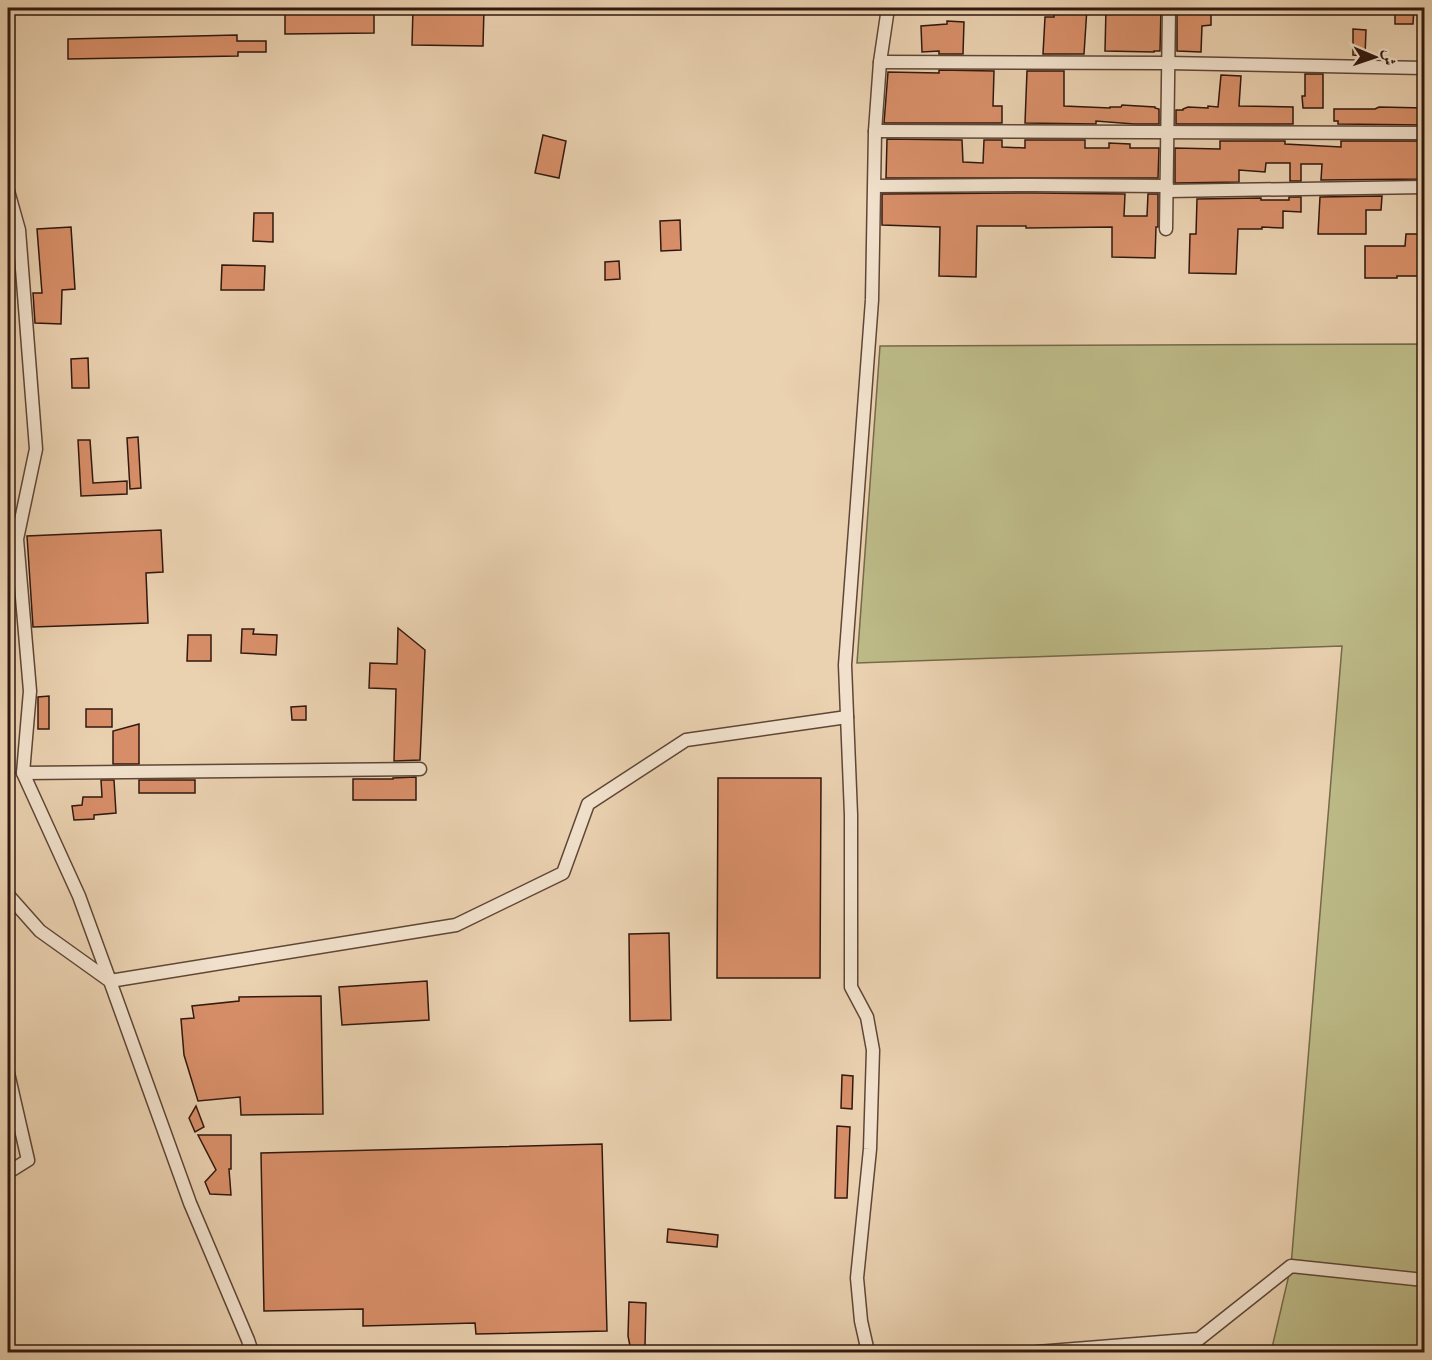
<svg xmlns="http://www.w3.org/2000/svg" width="1432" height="1360" font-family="'IM FELL Double Pica',Amiri,serif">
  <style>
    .green { fill: #bcba87; stroke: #76694a; stroke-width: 1.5 }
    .building { fill: #d88f69; stroke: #31180e; stroke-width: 1.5 }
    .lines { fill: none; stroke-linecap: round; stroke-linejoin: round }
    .street-casing { stroke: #5f4636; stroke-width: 15 }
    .street { stroke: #f1e1cc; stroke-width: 12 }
  </style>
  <rect width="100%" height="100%" fill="#ead1b0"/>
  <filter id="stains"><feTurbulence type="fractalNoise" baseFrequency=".00333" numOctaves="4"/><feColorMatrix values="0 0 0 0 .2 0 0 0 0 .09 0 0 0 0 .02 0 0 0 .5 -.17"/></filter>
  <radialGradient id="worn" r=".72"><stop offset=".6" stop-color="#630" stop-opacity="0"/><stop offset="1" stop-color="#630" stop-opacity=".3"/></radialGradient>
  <!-- green -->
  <path class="green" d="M 1424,344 L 1424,1352 L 1271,1352 L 1291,1266 L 1342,646 L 857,663 L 880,346 Z"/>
  <!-- building -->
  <g class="building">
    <path d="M 285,8 L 374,8 L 374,33 L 285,34 Z"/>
    <path d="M 413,8 L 484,8 L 483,46 L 412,45 Z"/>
    <path d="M 1054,8 L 1087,8 L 1084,54 L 1043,54 L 1045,17 L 1054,17 Z"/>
    <path d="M 1106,8 L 1161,8 L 1160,51 L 1154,51 L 1154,52 L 1105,51 Z"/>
    <path d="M 1177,8 L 1211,8 L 1211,25 L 1202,26 L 1201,52 L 1177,51 Z"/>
    <path d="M 1395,8 L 1414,8 L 1413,24 L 1395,24 Z"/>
    <path d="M 947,21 L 964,22 L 963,54 L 939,54 L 939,51 L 922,52 L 921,26 L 947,24 Z"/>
    <path d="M 1353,29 L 1366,30 L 1365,56 L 1353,55 Z"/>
    <path d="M 237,35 L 237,41 L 266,41 L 266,52 L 238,52 L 238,56 L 68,59 L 68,39 Z"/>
    <path d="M 939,70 L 994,71 L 993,106 L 1002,106 L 1002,123 L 884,123 L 888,72 L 939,73 Z"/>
    <path d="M 1027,71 L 1064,71 L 1064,106 L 1110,108 L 1110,107 L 1121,107 L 1122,105 L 1155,107 L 1155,108 L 1159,109 L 1159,124 L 1134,124 L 1096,121 L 1096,124 L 1025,123 Z"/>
    <path d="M 1305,74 L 1323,74 L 1323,108 L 1303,108 L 1302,96 L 1305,96 Z"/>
    <path d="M 1221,75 L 1241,76 L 1239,106 L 1293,107 L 1293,124 L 1176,124 L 1176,110 L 1183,110 L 1183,109 L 1188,107 L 1208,108 L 1208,106 L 1218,107 Z"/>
    <path d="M 1379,107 L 1425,108 L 1425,125 L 1338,124 L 1338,121 L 1334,121 L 1334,109 L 1375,109 Z"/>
    <path d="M 543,135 L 566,141 L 559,178 L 535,173 Z"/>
    <path d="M 887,139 L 962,140 L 963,162 L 983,163 L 984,140 L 1002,140 L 1002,147 L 1025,148 L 1025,140 L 1085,140 L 1085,148 L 1109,148 L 1109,143 L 1130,144 L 1130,148 L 1159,148 L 1158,178 L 886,178 Z"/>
    <path d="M 1220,141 L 1285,141 L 1285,144 L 1341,147 L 1341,141 L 1425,141 L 1425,179 L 1321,180 L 1322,164 L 1301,164 L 1301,181 L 1290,181 L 1290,163 L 1266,163 L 1265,172 L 1239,170 L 1239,182 L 1175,183 L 1175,148 L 1220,149 Z"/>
    <path d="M 1033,193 L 1125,194 L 1124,216 L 1147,216 L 1148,194 L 1158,194 L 1158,227 L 1156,227 L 1155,258 L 1112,257 L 1112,227 L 1026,228 L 1026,226 L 977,226 L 976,277 L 939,276 L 940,227 L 882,225 L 882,194 Z"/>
    <path d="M 1382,196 L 1381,210 L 1366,210 L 1366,234 L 1318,234 L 1320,197 Z"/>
    <path d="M 1289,197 L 1301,197 L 1301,212 L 1283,211 L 1283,228 L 1262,227 L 1262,229 L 1238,229 L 1236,274 L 1189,273 L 1190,234 L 1196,234 L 1197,199 L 1261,198 L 1261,200 L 1289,200 Z"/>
    <path d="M 254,213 L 273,213 L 273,242 L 253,241 Z"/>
    <path d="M 680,220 L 681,250 L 661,251 L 660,221 Z"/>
    <path d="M 71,227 L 75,289 L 62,290 L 61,324 L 35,323 L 33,293 L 42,293 L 37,229 Z"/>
    <path d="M 1406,234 L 1425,234 L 1425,276 L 1397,276 L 1397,278 L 1365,278 L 1365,246 L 1405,246 Z"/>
    <path d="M 619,261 L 620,279 L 605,280 L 605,262 Z"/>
    <path d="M 222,265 L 265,266 L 264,290 L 221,290 Z"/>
    <path d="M 88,358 L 89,388 L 72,388 L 71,359 Z"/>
    <path d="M 138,437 L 141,488 L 130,489 L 127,438 Z"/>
    <path d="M 78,440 L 90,440 L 93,483 L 127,481 L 127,494 L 81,496 Z"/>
    <path d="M 161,530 L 163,572 L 146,573 L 148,623 L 33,627 L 27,536 Z"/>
    <path d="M 398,628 L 425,650 L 420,760 L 394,761 L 396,689 L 369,688 L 370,663 L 397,664 Z"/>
    <path d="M 242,629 L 254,629 L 253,634 L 277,635 L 276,655 L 241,653 Z"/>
    <path d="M 188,635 L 211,635 L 211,661 L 187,661 Z"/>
    <path d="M 49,696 L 49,729 L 38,729 L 38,697 Z"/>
    <path d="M 306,706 L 306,720 L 292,720 L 291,707 Z"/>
    <rect x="86" y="709" width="26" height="18"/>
    <path d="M 139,724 L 139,764 L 113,764 L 113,731 Z"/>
    <path d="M 416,777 L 416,800 L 353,800 L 353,779 L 393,779 L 393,778 Z"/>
    <path d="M 718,778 L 821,778 L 820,978 L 717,978 Z"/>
    <path d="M 101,780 L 114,780 L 116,813 L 94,815 L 94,819 L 74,820 L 72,806 L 82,805 L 83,797 L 102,797 Z"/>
    <rect x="139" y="780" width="56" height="13"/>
    <path d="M 669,933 L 671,1020 L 630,1021 L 629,934 Z"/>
    <path d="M 427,981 L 429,1020 L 342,1025 L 339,987 Z"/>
    <path d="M 321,996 L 323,1114 L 241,1115 L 240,1097 L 198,1101 L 184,1055 L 181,1019 L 194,1018 L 192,1006 L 239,1001 L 239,997 Z"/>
    <path d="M 842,1075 L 853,1076 L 852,1109 L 841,1108 Z"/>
    <path d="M 196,1106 L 204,1127 L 195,1132 L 189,1118 Z"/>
    <path d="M 837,1126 L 850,1127 L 847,1198 L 835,1198 Z"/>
    <path d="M 198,1135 L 231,1135 L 231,1169 L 229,1169 L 231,1195 L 210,1194 L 205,1182 L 216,1170 Z"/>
    <path d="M 602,1144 L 607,1331 L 476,1334 L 475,1323 L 363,1326 L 363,1309 L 264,1311 L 261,1153 Z"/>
    <path d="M 668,1229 L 718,1235 L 717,1247 L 667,1242 Z"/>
    <path d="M 629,1302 L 646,1303 L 645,1346 L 630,1346 L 628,1336 Z"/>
  </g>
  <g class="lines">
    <!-- street casing -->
    <g class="street-casing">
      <g id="street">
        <path d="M 880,62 L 1168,63 L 1424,68"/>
        <path d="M 875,131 L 1424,133"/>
        <path d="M 875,186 L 1033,185 L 1167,186"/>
        <path d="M 8,191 L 19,230 L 36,449 L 17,539 L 30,691 L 23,773 L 79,896 L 110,981 L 456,925 L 563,873 L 588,804 L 686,740 L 847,717"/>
        <path d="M 1167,191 L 1424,187"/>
        <path d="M 1166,229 L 1169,8"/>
        <path d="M 23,773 L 420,769"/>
        <path d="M 8,895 L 40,931 L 110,981 L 190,1203 L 248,1340 L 252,1352"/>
        <path d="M 8,1073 L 28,1160 L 12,1170 L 8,1170"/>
        <path d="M 868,1352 L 861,1321 L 857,1278 L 870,1149 L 873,1050 L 867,1017 L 851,987 L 851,815 L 845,665 L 872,300 L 875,131 L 880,62 L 888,8"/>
        <path d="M 1037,1352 L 1199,1339 L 1291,1266 L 1424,1280"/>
      </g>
    </g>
    <!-- street -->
    <use href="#street" class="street"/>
  </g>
  <!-- margin -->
  <rect width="1432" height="1360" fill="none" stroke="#ead1b0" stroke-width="30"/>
  <rect x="9" y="9" width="1414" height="1342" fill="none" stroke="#31180e" stroke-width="3"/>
  <rect x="15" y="15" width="1402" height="1330" fill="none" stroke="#31180e" stroke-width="1.5"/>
  <!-- north arrow -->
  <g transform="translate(1375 57) rotate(92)" stroke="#f1e1cc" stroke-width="4.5" paint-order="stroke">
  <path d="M0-4.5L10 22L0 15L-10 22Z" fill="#31180e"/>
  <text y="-9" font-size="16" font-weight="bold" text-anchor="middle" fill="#31180e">ش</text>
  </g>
  <rect width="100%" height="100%" filter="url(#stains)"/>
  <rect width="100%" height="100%" fill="url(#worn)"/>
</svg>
